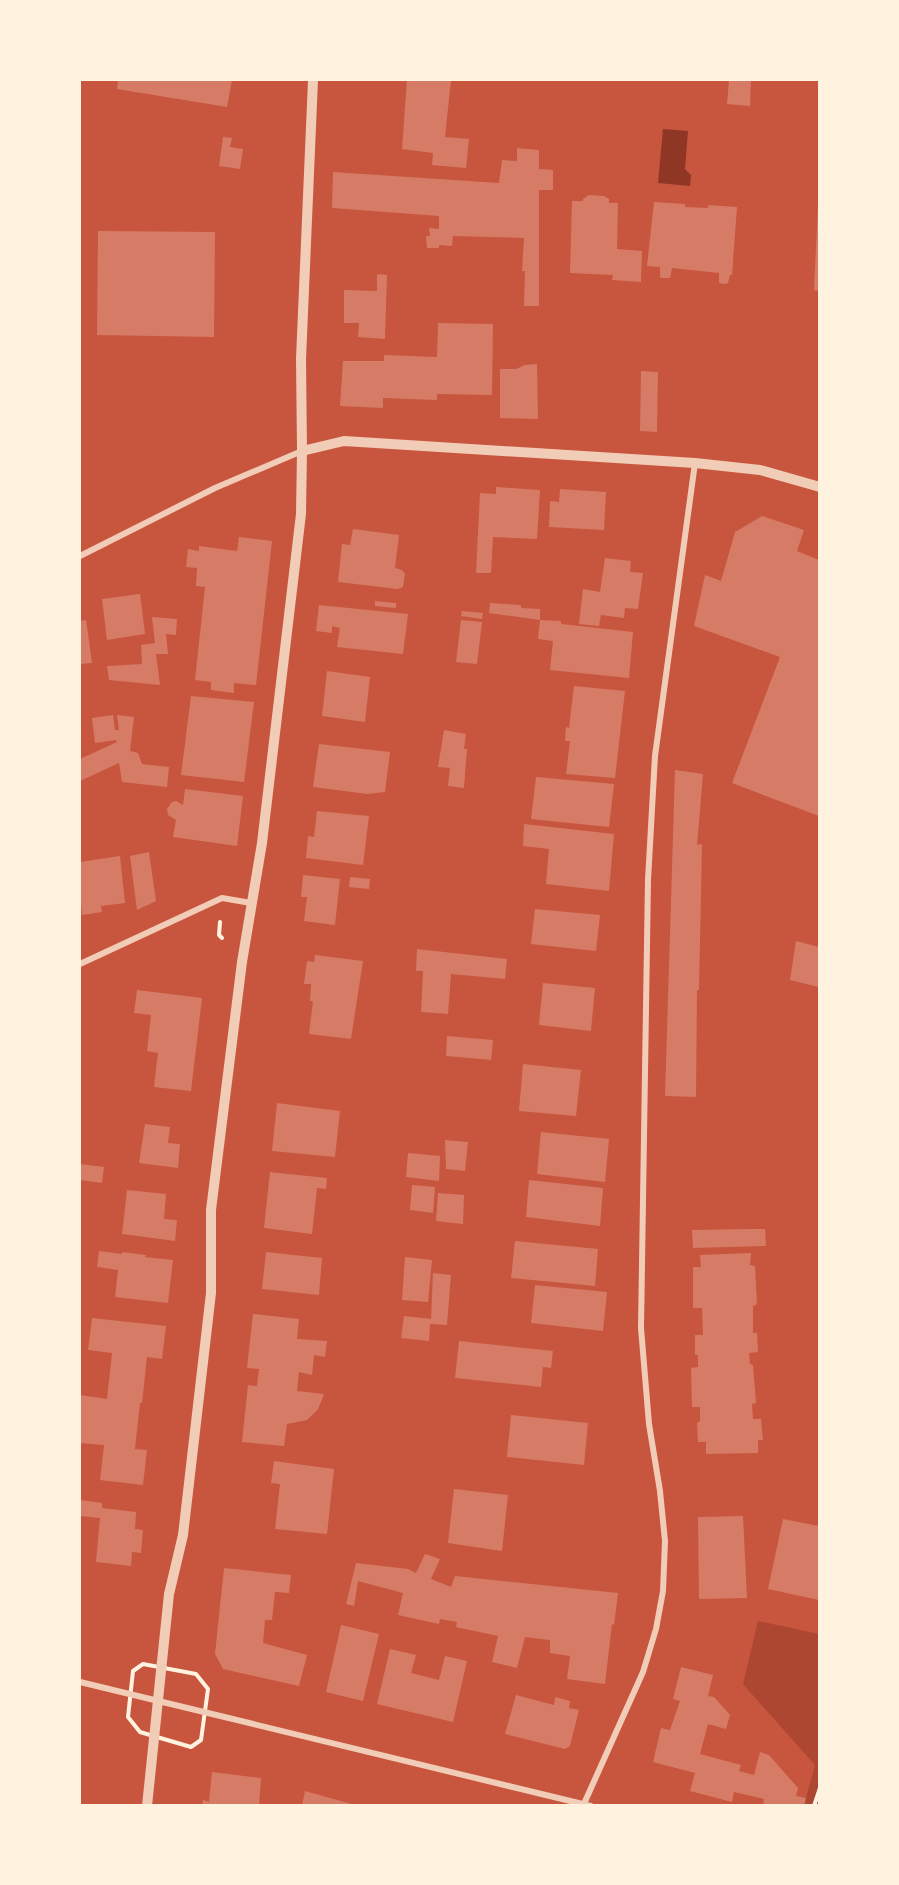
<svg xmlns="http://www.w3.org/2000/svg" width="899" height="1885" font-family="Manrope,sans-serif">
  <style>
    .green { fill: #ae4732 }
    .water { fill: #8f3625 }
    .building { fill: #d67c66 }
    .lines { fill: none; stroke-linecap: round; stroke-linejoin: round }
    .path { stroke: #fff3e0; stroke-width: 4 }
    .minor { stroke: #f1ccb7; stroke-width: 6 }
    .tertiary { stroke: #f1ccb7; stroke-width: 10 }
  </style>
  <rect width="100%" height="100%" fill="#c8553d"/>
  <!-- green -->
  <path class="green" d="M 758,1621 L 819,1634 L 819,1805 L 804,1805 L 815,1765 L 743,1684 Z"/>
  <!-- water -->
  <path class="water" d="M 663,129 L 688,131 L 685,169 L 691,175 L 690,186 L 658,183 Z"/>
  <!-- building -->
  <g class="building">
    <path d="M 118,80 L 232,80 L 227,107 L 117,89 Z"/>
    <path d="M 407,80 L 451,80 L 445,137 L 469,139 L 466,168 L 432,165 L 433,153 L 402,149 Z"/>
    <path d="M 729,80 L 751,80 L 750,106 L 727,104 Z"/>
    <path d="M 223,137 L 232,138 L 230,147 L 243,149 L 240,169 L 219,166 Z"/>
    <path d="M 517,148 L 539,150 L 539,169 L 553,170 L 553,190 L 539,190 L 539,306 L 524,306 L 525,271 L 522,271 L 524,238 L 453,236 L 452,246 L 439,245 L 439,248 L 427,248 L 426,236 L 430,236 L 429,228 L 439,229 L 439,216 L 332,208 L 333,172 L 499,183 L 502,160 L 517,161 Z"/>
    <path d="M 589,195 L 604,196 L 609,199 L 609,203 L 618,203 L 617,249 L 642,251 L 641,282 L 612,280 L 613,275 L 570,273 L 572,201 L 583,201 L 583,199 Z"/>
    <path d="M 654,202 L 685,204 L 685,207 L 708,208 L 708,205 L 737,207 L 732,275 L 730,275 L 728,283 L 725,284 L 719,283 L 719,273 L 672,268 L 670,278 L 662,278 L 660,277 L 660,267 L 647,266 Z"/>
    <path d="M 818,205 L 819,205 L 819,291 L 814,290 Z"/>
    <path d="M 98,231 L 215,232 L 214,337 L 97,335 Z"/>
    <path d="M 377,274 L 387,275 L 385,339 L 358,337 L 359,323 L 344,323 L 344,290 L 377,291 Z"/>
    <path d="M 438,323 L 493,324 L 492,395 L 437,394 L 437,400 L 383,398 L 383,408 L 340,406 L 343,361 L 384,361 L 384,355 L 437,357 Z"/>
    <path d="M 537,364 L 538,419 L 500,418 L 500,369 L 516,369 L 525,365 Z"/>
    <path d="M 641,371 L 658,372 L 657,432 L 640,431 Z"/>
    <path d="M 496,487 L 540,490 L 537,539 L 493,537 L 491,573 L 476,573 L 480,493 L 496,494 Z"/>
    <path d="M 560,489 L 606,492 L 604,530 L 549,527 L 550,501 L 559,502 Z"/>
    <path d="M 762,516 L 804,530 L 797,551 L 819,560 L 819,816 L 732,783 L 780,657 L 694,626 L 705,575 L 721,581 L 735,532 Z"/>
    <path d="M 353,529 L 399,535 L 395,568 L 402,570 L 405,574 L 403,587 L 398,589 L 338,582 L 342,544 L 350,545 Z"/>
    <path d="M 239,537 L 272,541 L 256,685 L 234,683 L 234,693 L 211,690 L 211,682 L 195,680 L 205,587 L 196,586 L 197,568 L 186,567 L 188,549 L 199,551 L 199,546 L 237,551 Z"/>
    <path d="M 605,558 L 631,561 L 630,572 L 643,573 L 638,609 L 625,608 L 624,618 L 601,615 L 599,626 L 579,624 L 583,589 L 600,592 Z"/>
    <path d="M 140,594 L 145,634 L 107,640 L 102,599 Z"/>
    <path d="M 375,601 L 396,603 L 396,608 L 375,606 Z"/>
    <path d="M 490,603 L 521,605 L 521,608 L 540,609 L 540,620 L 489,613 Z"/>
    <path d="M 319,605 L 408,614 L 403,654 L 337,647 L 340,628 L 332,626 L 332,633 L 316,631 Z"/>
    <path d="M 462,611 L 483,613 L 482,619 L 461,616 Z"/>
    <path d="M 152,617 L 177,619 L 176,635 L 166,634 L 168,654 L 156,654 L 160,685 L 109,680 L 107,666 L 142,664 L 141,645 L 155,643 Z"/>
    <path d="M 86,620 L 92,663 L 80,664 L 80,621 Z"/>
    <path d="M 461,620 L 482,622 L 477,664 L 456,662 Z"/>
    <path d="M 540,620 L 561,621 L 561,624 L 633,632 L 629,678 L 550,670 L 553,641 L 538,639 Z"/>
    <path d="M 327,671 L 370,677 L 365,722 L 322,716 Z"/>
    <path d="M 574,686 L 625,691 L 615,778 L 566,774 L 570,741 L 565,741 L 566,727 L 569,728 Z"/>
    <path d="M 191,696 L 254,702 L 244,782 L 181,775 Z"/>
    <path d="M 113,715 L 115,730 L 119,730 L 117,715 L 134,717 L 130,751 L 138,753 L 142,764 L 169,767 L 167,787 L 122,782 L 119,763 L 80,781 L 80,759 L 117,742 L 116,740 L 95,743 L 92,718 Z"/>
    <path d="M 444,730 L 466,734 L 464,749 L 467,749 L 464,788 L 448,786 L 450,768 L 438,767 Z"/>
    <path d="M 319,744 L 390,752 L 385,792 L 367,794 L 313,787 Z"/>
    <path d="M 675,770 L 703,774 L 697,845 L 702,844 L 699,990 L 697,990 L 696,1097 L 665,1096 Z"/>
    <path d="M 536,777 L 614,784 L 609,827 L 531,819 Z"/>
    <path d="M 185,789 L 243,796 L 237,846 L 173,837 L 176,820 L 168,815 L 167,809 L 172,802 L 176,801 L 183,805 Z"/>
    <path d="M 317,811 L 369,816 L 363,865 L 306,858 L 308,836 L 314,837 Z"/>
    <path d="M 524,824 L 614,834 L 609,891 L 546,884 L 549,849 L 523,846 Z"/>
    <path d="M 149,852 L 156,901 L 137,910 L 130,856 Z"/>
    <path d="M 120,856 L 125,903 L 101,906 L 102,912 L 82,915 L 80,895 L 80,862 Z"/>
    <path d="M 303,875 L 340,879 L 335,925 L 304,921 L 307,897 L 301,897 Z"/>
    <path d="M 350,877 L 370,879 L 369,889 L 349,887 Z"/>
    <path d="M 535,909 L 600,915 L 596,951 L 531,944 Z"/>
    <path d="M 796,941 L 819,947 L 819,987 L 790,980 Z"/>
    <path d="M 417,949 L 507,959 L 505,979 L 451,974 L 448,1014 L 421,1012 L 423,971 L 416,971 Z"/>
    <path d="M 315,955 L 363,961 L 351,1039 L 309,1034 L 313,1001 L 310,1001 L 311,984 L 304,984 L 307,961 L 314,962 Z"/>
    <path d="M 543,983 L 595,988 L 591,1031 L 539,1025 Z"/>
    <path d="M 137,990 L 202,998 L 191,1091 L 154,1087 L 158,1053 L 147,1051 L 151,1015 L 134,1013 Z"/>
    <path d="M 447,1036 L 493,1040 L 491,1060 L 446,1056 Z"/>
    <path d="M 523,1064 L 581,1070 L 576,1116 L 519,1111 Z"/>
    <path d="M 277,1103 L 340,1111 L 335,1157 L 272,1151 Z"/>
    <path d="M 145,1124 L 170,1127 L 168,1143 L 180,1144 L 178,1168 L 139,1163 Z"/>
    <path d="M 541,1132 L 609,1139 L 605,1182 L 537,1174 Z"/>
    <path d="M 445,1140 L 468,1142 L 465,1171 L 446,1169 Z"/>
    <path d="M 408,1153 L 440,1156 L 439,1181 L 406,1177 Z"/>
    <path d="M 80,1164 L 104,1167 L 102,1183 L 80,1180 Z"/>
    <path d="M 270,1172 L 327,1178 L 326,1189 L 317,1188 L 312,1234 L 264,1228 Z"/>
    <path d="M 529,1180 L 603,1188 L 600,1226 L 526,1217 Z"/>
    <path d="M 412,1185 L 435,1187 L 433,1213 L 410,1210 Z"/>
    <path d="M 127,1190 L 166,1194 L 164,1219 L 177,1220 L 175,1241 L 122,1234 Z"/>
    <path d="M 438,1193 L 464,1195 L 463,1224 L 436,1221 Z"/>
    <path d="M 749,1229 L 765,1229 L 766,1246 L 693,1248 L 692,1230 Z"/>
    <path d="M 515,1241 L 598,1249 L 595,1286 L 511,1278 Z"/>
    <path d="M 99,1251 L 122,1254 L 122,1252 L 146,1255 L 145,1257 L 173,1260 L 168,1303 L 115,1297 L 118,1270 L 97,1267 Z"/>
    <path d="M 266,1252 L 322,1258 L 319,1295 L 262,1289 Z"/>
    <path d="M 751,1253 L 750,1265 L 755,1266 L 757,1304 L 753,1306 L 753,1333 L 757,1333 L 758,1352 L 749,1353 L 750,1364 L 753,1365 L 756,1403 L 752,1404 L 753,1419 L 761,1419 L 763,1440 L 758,1440 L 758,1453 L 706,1454 L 706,1442 L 698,1442 L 697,1423 L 700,1421 L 700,1407 L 692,1407 L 691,1368 L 698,1367 L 698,1355 L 695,1355 L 695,1335 L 703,1335 L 702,1308 L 693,1308 L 693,1267 L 701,1267 L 700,1255 Z"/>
    <path d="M 405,1257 L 432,1260 L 428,1302 L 402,1300 Z"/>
    <path d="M 433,1273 L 451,1275 L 447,1325 L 430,1324 L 429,1341 L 401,1338 L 404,1316 L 431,1319 Z"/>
    <path d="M 535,1285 L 607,1292 L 603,1331 L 531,1323 Z"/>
    <path d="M 253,1314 L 299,1319 L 297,1339 L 327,1341 L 325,1357 L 314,1355 L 312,1375 L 299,1372 L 297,1391 L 324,1394 L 321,1402 L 318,1409 L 307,1420 L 287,1424 L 284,1446 L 242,1442 L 248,1385 L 257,1386 L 259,1369 L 247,1368 Z"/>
    <path d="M 92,1318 L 166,1326 L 162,1359 L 147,1357 L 142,1403 L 140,1403 L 135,1449 L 147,1450 L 143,1485 L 100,1480 L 104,1445 L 80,1443 L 80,1395 L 107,1399 L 112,1353 L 88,1350 Z"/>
    <path d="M 459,1341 L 553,1351 L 551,1368 L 543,1367 L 541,1387 L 455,1378 Z"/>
    <path d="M 511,1415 L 588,1423 L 584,1465 L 507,1457 Z"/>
    <path d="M 274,1461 L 334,1469 L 327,1534 L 275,1529 L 280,1484 L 271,1483 Z"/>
    <path d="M 454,1489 L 508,1495 L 502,1551 L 448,1543 Z"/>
    <path d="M 80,1500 L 102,1503 L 102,1508 L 136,1512 L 135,1529 L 143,1530 L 141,1553 L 132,1552 L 131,1566 L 96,1562 L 100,1518 L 80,1516 Z"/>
    <path d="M 743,1516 L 747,1598 L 699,1599 L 698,1517 Z"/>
    <path d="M 783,1519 L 819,1526 L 819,1600 L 768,1589 Z"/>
    <path d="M 425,1554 L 440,1559 L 431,1579 L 451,1587 L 455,1576 L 618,1593 L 614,1625 L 612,1624 L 605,1684 L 567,1679 L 570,1656 L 550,1653 L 550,1640 L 525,1637 L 517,1668 L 492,1662 L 498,1636 L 456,1627 L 457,1622 L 440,1619 L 439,1624 L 398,1615 L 403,1593 L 358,1581 L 354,1606 L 346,1604 L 356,1563 L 408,1569 L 416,1573 Z"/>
    <path d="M 224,1568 L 291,1575 L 289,1593 L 275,1592 L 272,1620 L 265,1620 L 263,1643 L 307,1655 L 299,1686 L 223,1669 L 215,1654 Z"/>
    <path d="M 341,1625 L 379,1634 L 363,1701 L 326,1692 Z"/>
    <path d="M 390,1649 L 416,1655 L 411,1673 L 439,1680 L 445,1656 L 467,1661 L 453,1722 L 377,1704 Z"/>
    <path d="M 681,1667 L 713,1675 L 708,1696 L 714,1697 L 730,1715 L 726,1729 L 708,1724 L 700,1754 L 741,1765 L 739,1771 L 754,1775 L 760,1752 L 769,1755 L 798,1788 L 796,1796 L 806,1798 L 804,1806 L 763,1806 L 764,1799 L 734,1792 L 732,1802 L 690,1791 L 695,1773 L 653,1762 L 661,1728 L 670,1730 L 680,1701 L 673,1699 Z"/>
    <path d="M 516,1695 L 554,1705 L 555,1697 L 570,1701 L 569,1708 L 579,1710 L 570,1746 L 565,1749 L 505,1734 Z"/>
    <path d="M 212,1772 L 261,1778 L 259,1806 L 202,1806 L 203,1800 L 209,1802 Z"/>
    <path d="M 305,1791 L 355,1805 L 355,1806 L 302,1806 Z"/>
  </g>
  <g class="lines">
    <!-- path -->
    <g class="path">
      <path d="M 220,922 L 219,935 L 222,938"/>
      <path d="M 143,1664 L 196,1674 L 208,1689 L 201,1740 L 191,1747 L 140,1732 L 128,1717 L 133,1671 Z"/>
      <path d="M 814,1806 L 820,1788"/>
    </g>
    <!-- minor -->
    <g class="minor">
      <path d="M 80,556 L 215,488 L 302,451"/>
      <path d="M 80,964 L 222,898 L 251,903"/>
      <path d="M 80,1682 L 591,1806"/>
      <path d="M 583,1806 L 643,1672 L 656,1629 L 663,1591 L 665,1541 L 660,1491 L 649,1424 L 641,1328 L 648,880 L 655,756 L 695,463"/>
    </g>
    <!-- tertiary -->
    <g class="tertiary">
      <path d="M 302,451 L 344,441 L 695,463 L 760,470 L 820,487"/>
      <path d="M 147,1806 L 169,1594 L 183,1535 L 211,1293 L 211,1210 L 242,962 L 262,843 L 301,514 L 302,451 L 301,359 L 313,80"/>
    </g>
  </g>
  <!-- border -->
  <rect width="899" height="1885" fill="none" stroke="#fff3e0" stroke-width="162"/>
</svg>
